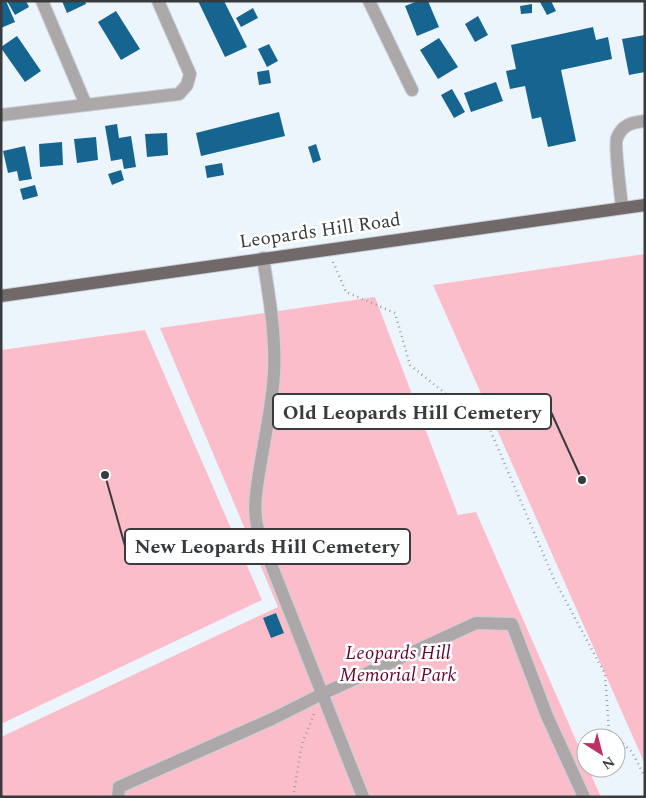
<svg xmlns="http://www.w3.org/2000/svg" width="646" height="798" font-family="Spectral,serif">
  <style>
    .green { fill: #fbbdca }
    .building { fill: #166591 }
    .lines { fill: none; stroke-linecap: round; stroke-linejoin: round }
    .minor-casing { stroke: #c9d0d6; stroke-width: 14 }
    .major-casing { stroke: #c9d0d6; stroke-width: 14 }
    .path { stroke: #999fa4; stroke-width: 2.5; stroke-dasharray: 1 4; stroke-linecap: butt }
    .minor { stroke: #aca7a8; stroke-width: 12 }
    .major { stroke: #71686a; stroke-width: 12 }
    .labels { text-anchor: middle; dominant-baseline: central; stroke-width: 5; stroke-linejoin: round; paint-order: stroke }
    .street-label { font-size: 19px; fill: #373b3d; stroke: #fff }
    .park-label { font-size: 19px; font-style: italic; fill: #67032e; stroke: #fff }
    .leader { fill: none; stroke: #373b3d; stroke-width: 2 }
    .callout-dot { fill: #373b3d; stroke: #fff; stroke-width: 2 }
    .callout { fill: #fff; stroke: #373b3d; stroke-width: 2 }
    .callout-label { font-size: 20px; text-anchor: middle; font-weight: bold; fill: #373b3d }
  </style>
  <rect width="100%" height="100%" fill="#edf5fc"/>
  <!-- green -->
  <g class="green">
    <path d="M 645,254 L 645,764 L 433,285 Z"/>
    <path d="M 375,297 L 458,515 L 476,512 L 586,763 L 586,768 L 588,768 L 601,797 L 1,797 L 1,737 L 278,607 L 160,328 Z"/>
    <path d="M 145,330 L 262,600 L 1,724 L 1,350 Z"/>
  </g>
  <!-- building -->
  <g class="building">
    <path d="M 4,1 L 6,1 L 15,22 L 1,28 L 1,2 Z"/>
    <path d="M 7,1 L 26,1 L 29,7 L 15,15 Z"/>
    <path d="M 62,1 L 85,1 L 86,4 L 67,13 Z"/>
    <path d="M 198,1 L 224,1 L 247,47 L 225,57 Z"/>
    <path d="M 418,1 L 428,1 L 439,27 L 417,36 L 405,6 Z"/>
    <path d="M 542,1 L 551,1 L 556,11 L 547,15 L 540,2 Z"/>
    <path d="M 532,4 L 532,13 L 521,14 L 520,6 Z"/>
    <path d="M 253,8 L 258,18 L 241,27 L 236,18 Z"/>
    <path d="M 116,11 L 140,49 L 121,60 L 98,22 Z"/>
    <path d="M 478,16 L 488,35 L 475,42 L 465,24 Z"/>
    <path d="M 593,27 L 596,40 L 608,37 L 612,59 L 561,70 L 576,141 L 548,147 L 541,117 L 532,119 L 525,86 L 510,89 L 506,71 L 516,69 L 511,45 Z"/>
    <path d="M 645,35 L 645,72 L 629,75 L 622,39 Z"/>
    <path d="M 17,36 L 41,71 L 25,82 L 1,48 L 1,47 Z"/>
    <path d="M 439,38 L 458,67 L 438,79 L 420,50 Z"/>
    <path d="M 269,44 L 278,61 L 267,67 L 258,49 Z"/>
    <path d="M 269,70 L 271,83 L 259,85 L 257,72 Z"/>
    <path d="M 496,82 L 503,101 L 471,112 L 464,93 Z"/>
    <path d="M 452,89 L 465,112 L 454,118 L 441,95 Z"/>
    <path d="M 279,112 L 285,136 L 201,156 L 196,133 Z"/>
    <path d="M 117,124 L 119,138 L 131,136 L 136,167 L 124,169 L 122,159 L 111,161 L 105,126 Z"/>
    <path d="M 167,133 L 168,155 L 147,157 L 145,134 Z"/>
    <path d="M 96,137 L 98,160 L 77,163 L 74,139 Z"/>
    <path d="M 62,142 L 63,165 L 40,167 L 39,144 Z"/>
    <path d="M 316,144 L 321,160 L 313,163 L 308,147 Z"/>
    <path d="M 25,146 L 32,179 L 19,181 L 17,171 L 8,173 L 3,151 Z"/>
    <path d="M 222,163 L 224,175 L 207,178 L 205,166 Z"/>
    <path d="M 121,170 L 124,180 L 112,185 L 108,174 Z"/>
    <path d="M 35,185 L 38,196 L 23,200 L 20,189 Z"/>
    <path d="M 276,613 L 284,633 L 271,638 L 263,618 Z"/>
  </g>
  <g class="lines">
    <!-- minor casing -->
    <g class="minor-casing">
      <g id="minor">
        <path d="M 42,1 L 86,105"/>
        <path d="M 369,1 L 412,90"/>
        <path d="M 1,115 L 179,94 L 187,85 L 190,74 L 158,1"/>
        <path d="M 622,208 C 621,197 614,144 617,138 C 622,125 632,122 645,121"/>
        <path d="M 263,258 C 269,296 276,335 274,373 C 272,409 263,444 258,480 C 256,492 254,505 256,518 C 256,526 260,535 263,544 L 363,797"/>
        <path d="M 118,797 L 119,787 L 272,719 L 322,694 L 476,623 L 512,624 L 547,716 L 584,797"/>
      </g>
    </g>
    <!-- major casing -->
    <g class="major-casing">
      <path id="major" d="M 1,296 L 645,205"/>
    </g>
    <!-- path -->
    <g class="path">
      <path d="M 333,262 L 346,292 L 395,313 L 410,365 L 456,402 L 488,425 L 554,579 L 605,674 L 609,731 L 632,752 L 645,777"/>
      <path d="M 293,797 L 302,744 L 314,714"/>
    </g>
    <!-- minor -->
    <use href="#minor" class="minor"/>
    <!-- major -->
    <use href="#major" class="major"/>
  </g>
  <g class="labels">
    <!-- street labels -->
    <g class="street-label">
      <text transform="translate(320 231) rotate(-8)">Leopards Hill Road</text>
    </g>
    <!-- park labels -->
    <g class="park-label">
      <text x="398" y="653">Leopards Hill<tspan x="398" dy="22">Memorial Park</tspan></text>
    </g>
  </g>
  <!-- callouts -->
  <path class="leader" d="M582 480L551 412M105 475L125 546"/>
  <g class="callout-dot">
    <circle cx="582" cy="480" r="5"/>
    <circle cx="105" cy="475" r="5"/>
  </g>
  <g class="callout">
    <rect x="273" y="394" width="278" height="35" rx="5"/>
    <rect x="125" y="529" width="285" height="35" rx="5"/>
  </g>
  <g class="callout-label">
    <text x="412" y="419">Old Leopards Hill Cemetery</text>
    <text x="267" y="553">New Leopards Hill Cemetery</text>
  </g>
  <!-- border -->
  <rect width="646" height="798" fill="none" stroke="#373b3d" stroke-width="5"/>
  <!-- north arrow -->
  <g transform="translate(601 753) rotate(144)"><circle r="24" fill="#ffffff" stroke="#afb1b1"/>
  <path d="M0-4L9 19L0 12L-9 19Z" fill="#bd3062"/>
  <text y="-8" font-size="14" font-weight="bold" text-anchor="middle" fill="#373b3d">N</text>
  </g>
</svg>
